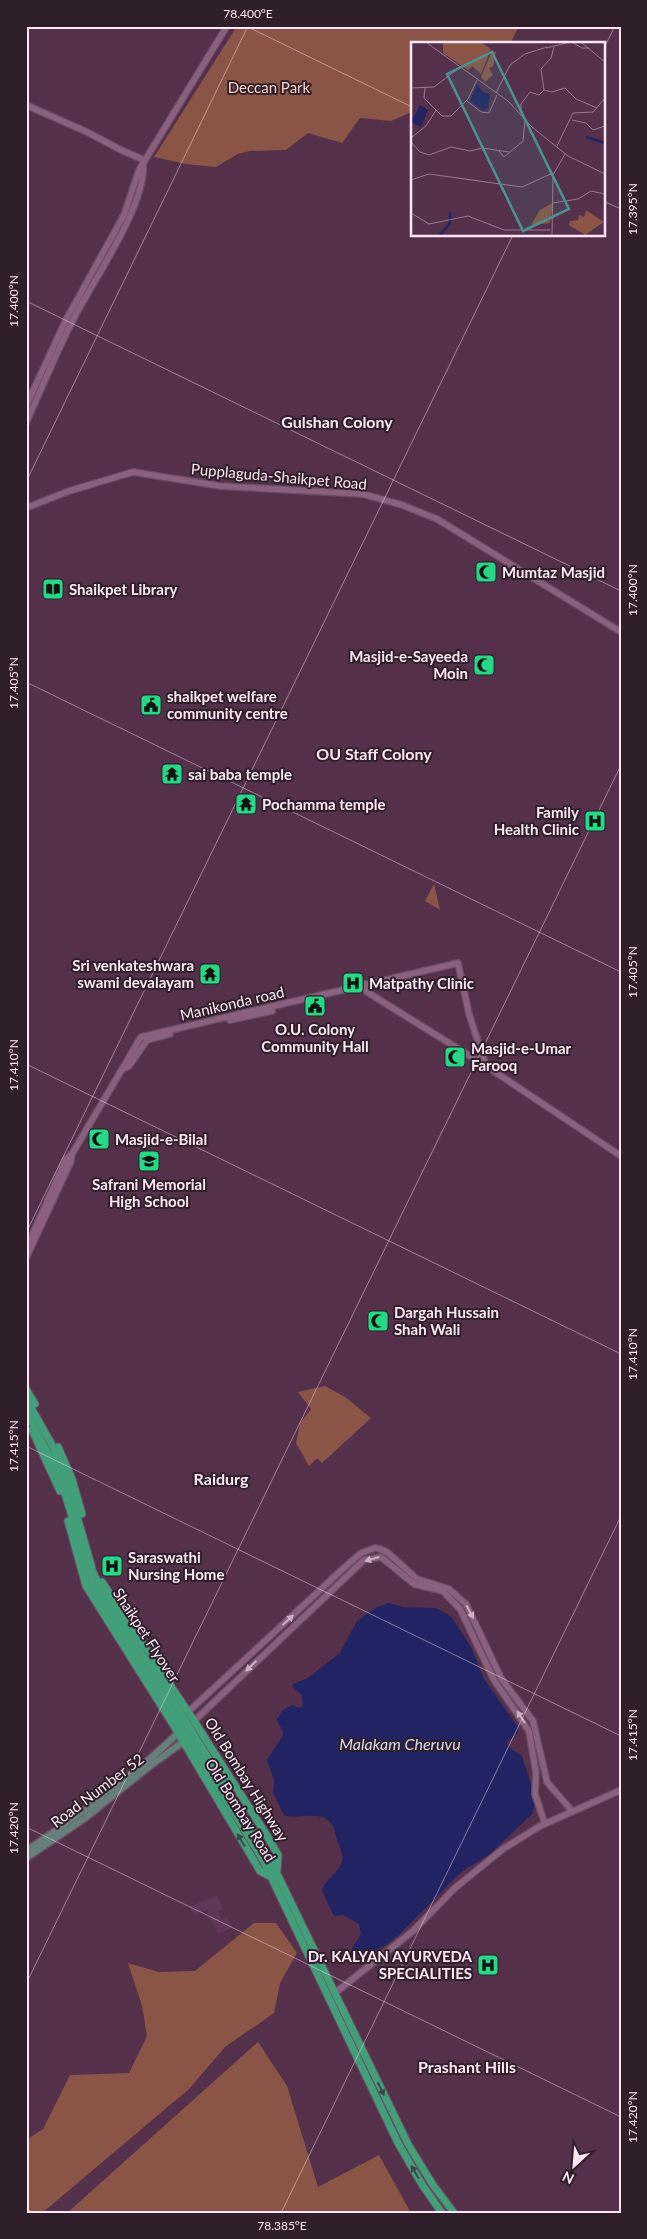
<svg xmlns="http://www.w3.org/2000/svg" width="647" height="2239" font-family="Lato,sans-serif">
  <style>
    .built { fill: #613757 }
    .green { fill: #8a5546 }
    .water { fill: #212362 }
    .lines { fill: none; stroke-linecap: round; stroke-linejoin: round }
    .tertiary-casing { stroke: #6b4d64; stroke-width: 8 }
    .secondary-casing { stroke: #6b4d64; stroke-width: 9 }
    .primary-casing { stroke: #6b4d64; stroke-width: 9 }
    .tertiary { stroke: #89617e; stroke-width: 5.5 }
    .secondary { stroke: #667f7c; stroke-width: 6 }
    .primary { stroke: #439e7a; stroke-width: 7 }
    .oneway { fill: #cfb1c7 }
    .oneway2 { fill: #364b47 }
    .ticks { fill: none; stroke: #fee6f7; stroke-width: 1; stroke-opacity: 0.45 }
    .labels { text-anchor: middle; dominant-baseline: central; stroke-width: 4; stroke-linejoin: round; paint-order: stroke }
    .park-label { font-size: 15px; fill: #fdcfc2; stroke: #2f1f2b }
    .street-label { font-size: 15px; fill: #fee6f7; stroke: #2f1f2b }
    .poi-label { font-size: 15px; font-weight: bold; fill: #fee6f7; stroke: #2f1f2b; text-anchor: start }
    .neighbourhood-label { font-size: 16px; font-weight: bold; fill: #fee6f7; stroke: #2f1f2b }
    .water-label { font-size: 16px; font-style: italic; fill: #d7dbef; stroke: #2f1f2b }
    .inset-river { fill: none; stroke: #212362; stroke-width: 2.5 }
    .inset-road { fill: none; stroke: #987990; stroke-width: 1 }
    .view { fill: #4b9290; fill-opacity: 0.15; stroke: #4b9290; stroke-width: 2.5 }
    .inset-edge { fill: none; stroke: #fee6f7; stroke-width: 2.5 }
    .neatline { fill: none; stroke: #fee6f7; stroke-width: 2 }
    .ticks-label { font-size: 12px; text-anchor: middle; fill: #fee6f7 }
  </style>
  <rect width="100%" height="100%" fill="#54304b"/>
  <!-- built -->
  <path class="built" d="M 217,1895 L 223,1909 L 218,1911 L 222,1920 L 227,1918 L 232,1928 L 218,1934 L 207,1910 L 194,1915 L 190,1907 Z"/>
  <!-- green -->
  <g class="green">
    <path d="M 237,26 L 519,26 L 510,44 L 412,44 L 412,112 L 391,121 L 360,118 L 342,143 L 308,133 L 286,150 L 250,151 L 238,154 L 216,167 L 186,164 L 154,157 Z"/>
    <path d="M 434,884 L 440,910 L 425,901 Z"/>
    <path d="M 325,1386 L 345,1397 L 371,1418 L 322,1463 L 317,1458 L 309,1466 L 296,1443 L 300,1423 L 311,1409 L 298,1392 Z"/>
    <path d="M 254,1923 L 276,1923 L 297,1953 L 280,1983 L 274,2013 L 225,2047 L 189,2089 L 42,2213 L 26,2213 L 26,2140 L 43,2129 L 70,2075 L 129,2073 L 147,2036 L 142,2006 L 128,1963 L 159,1972 L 195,1971 Z"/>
    <path d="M 258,2042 L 287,2086 L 318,2187 L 379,2155 L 411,2213 L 67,2213 Z"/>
  </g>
  <!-- water -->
  <path class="water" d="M 388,1603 L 403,1607 L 436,1608 L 451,1616 L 471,1647 L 484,1679 L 518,1727 L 518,1732 L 507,1743 L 512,1750 L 522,1756 L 536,1800 L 532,1814 L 490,1854 L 461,1872 L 398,1936 L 384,1946 L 360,1956 L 353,1953 L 352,1949 L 361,1934 L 359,1924 L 343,1915 L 334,1916 L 322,1891 C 324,1880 336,1875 340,1866 C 345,1856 341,1850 337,1840 C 335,1834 335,1827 330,1822 C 319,1810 297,1820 284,1815 L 273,1792 L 274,1780 L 267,1760 L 282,1737 L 283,1732 L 277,1720 L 282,1711 L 292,1705 L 300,1708 L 303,1705 L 302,1695 L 292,1687 L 293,1684 L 308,1678 L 340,1653 L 357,1621 L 375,1608 Z"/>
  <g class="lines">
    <!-- tertiary casing -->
    <g class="tertiary-casing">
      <g id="tertiary">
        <path d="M 26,105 L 87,132 L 121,150 L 144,160"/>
        <path d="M 26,406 L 66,320 L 124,215 L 139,170 L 227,26"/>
        <path d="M 26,423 C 41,390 55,355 72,322 C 91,283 147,205 143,164"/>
        <path d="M 26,508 L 69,491 L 133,472 L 220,486 L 363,494 L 402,505 L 437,519 L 621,632"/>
        <path d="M 365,984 L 367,992 L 486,1066 L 621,1156"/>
        <path d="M 230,1020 L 272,1011"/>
        <path d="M 123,1069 L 129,1066 L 147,1040 L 170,1034"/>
        <path d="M 26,1249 L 66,1159 L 72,1154 L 141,1037 L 458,963 L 469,1014 L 486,1066"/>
        <path d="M 26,1258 L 71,1161 L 72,1154"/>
        <path d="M 188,1712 L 346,1566 L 361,1553 L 375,1548 L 380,1549 L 387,1552 L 417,1579 L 449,1589 L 466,1604 L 501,1678 L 533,1721 L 547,1782 L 572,1811"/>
        <path d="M 194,1721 L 364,1560 L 381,1557 L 414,1584 L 443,1591 L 460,1609 L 494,1680 L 529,1731 L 536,1773 L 535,1794 L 545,1824"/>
        <path d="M 335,1993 L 413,1931 L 455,1888 L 503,1849 L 540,1826 L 621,1790"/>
      </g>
    </g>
    <!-- secondary casing -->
    <g class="secondary-casing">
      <g id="secondary">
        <path d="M 26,1851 C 80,1815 132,1778 178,1733"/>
        <path d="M 26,1858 L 85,1818 L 151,1765 L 183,1742"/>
      </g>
    </g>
    <!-- primary casing -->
    <g class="primary-casing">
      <g id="primary">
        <path d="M 26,1389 L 35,1404"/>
        <path d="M 26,1399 L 51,1443 L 66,1478 L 93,1572 L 100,1587 L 153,1668 L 269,1857 L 408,2144 L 433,2185 L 454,2213"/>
        <path d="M 26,1411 L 60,1477 L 94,1589 L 150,1676 L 263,1860 L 398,2143 L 423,2186 L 442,2213"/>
        <path d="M 32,1430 L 60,1491"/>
        <path d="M 58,1447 L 72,1479 L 82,1514"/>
        <path d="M 68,1521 L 86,1586 L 174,1726 L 260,1871 L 271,1877"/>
        <path d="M 102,1582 L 194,1721 L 269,1839 L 278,1855 L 277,1871"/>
      </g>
    </g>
    <!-- tertiary -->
    <use href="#tertiary" class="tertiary"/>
    <!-- secondary -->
    <use href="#secondary" class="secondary"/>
    <!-- primary -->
    <use href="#primary" class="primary"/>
  </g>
  <!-- one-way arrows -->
  <defs><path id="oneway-solid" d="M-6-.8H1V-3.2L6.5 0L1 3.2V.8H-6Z" transform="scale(1.25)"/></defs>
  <g class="oneway">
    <use href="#oneway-solid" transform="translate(372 1559) rotate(164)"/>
    <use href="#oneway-solid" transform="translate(470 1612) rotate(62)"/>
    <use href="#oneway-solid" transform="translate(288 1620) rotate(-43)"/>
    <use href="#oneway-solid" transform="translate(251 1666) rotate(136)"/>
    <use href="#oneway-solid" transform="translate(521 1717) rotate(-123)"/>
  </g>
  <g class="oneway2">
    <use href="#oneway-solid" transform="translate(241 1840) rotate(-121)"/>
    <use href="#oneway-solid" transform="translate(381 2089) rotate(64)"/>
    <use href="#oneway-solid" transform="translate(415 2172) rotate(-121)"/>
  </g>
  <!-- ticks -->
  <path class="ticks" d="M 246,26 L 412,107M 603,50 L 615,26M 603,201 L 621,209M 26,301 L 621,591M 26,482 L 248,26M 26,682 L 621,972M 26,1064 L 621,1354M 26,1233 L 513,235M 26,1446 L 621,1736M 26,1827 L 621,2117M 26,1984 L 621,765M 26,2209 L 34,2213M 281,2213 L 621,1516"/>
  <!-- icons -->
  <defs>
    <g id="mosque-square" transform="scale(1.125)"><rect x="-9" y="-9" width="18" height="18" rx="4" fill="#26d886" stroke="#2f1f2b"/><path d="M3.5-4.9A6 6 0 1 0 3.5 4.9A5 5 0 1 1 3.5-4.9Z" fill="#111"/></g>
    <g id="library-square" transform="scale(1.125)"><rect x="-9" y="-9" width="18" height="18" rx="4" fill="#26d886" stroke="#2f1f2b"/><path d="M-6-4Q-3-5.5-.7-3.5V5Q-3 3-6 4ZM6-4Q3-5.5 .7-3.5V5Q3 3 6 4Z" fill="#111"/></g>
    <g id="civic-square" transform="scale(1.125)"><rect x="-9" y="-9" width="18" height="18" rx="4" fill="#26d886" stroke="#2f1f2b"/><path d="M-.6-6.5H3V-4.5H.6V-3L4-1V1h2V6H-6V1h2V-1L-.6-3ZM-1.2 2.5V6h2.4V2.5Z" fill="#111"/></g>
    <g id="temple-square" transform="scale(1.125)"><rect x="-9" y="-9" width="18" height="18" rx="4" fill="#26d886" stroke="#2f1f2b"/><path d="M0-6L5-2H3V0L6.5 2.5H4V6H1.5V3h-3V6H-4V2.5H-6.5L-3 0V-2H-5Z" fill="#111"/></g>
    <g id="hospital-square" transform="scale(1.125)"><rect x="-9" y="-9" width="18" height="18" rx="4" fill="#26d886" stroke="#2f1f2b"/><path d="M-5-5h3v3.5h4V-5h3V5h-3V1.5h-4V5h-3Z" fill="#111"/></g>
    <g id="school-square" transform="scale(1.125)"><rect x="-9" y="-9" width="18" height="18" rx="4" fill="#26d886" stroke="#2f1f2b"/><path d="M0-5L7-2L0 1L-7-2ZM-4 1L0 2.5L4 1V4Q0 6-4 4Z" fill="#111"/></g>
  </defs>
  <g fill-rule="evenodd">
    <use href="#mosque-square" x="486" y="572"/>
    <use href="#library-square" x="53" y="589"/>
    <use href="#mosque-square" x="484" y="665"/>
    <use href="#civic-square" x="151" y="705"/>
    <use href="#temple-square" x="172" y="774"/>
    <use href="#temple-square" x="246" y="804"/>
    <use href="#hospital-square" x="595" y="821"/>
    <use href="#temple-square" x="210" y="974"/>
    <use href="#hospital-square" x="353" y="983"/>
    <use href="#civic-square" x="315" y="1006"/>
    <use href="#mosque-square" x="455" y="1057"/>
    <use href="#mosque-square" x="99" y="1139"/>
    <use href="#school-square" x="149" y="1161"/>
    <use href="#mosque-square" x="378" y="1321"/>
    <use href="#hospital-square" x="112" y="1566"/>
    <use href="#hospital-square" x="488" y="1965"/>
  </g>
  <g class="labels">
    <!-- park labels -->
    <g class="park-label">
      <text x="269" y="87">Deccan Park</text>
    </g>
    <!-- street labels -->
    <g class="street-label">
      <text transform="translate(279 476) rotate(5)">Pupplaguda-Shaikpet Road</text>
      <text transform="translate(232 1003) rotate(-13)">Manikonda road</text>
      <text transform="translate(147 1635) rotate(57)">Shaikpet Flyover</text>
      <text transform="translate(247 1779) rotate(58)">Old Bombay Highway</text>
      <text transform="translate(97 1790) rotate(-37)">Road Number 52</text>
      <text transform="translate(241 1810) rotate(58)">Old Bombay Road</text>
    </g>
    <!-- poi labels -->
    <g class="poi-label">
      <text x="502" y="572">Mumtaz Masjid</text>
      <text x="69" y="589">Shaikpet Library</text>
      <text x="468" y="656" text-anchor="end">Masjid-e-Sayeeda<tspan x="468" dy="17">Moin</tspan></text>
      <text x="167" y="696">shaikpet welfare<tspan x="167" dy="17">community centre</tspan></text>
      <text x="188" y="774">sai baba temple</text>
      <text x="262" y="804">Pochamma temple</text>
      <text x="579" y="812" text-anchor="end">Family<tspan x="579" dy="17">Health Clinic</tspan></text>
      <text x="194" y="965" text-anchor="end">Sri venkateshwara<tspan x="194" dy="17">swami devalayam</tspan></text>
      <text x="369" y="983">Matpathy Clinic</text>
      <text x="315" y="1029" text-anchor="middle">O.U. Colony<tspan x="315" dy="17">Community Hall</tspan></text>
      <text x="471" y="1048">Masjid-e-Umar<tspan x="471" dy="17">Farooq</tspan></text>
      <text x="115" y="1139">Masjid-e-Bilal</text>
      <text x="149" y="1184" text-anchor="middle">Safrani Memorial<tspan x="149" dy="17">High School</tspan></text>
      <text x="394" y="1312">Dargah Hussain<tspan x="394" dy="17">Shah Wali</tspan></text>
      <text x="128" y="1557">Saraswathi<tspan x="128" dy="17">Nursing Home</tspan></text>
      <text x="472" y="1956" text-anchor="end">Dr. KALYAN AYURVEDA<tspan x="472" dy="17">SPECIALITIES</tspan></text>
    </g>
    <!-- neighbourhood labels -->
    <g class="neighbourhood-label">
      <text x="337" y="421">Gulshan Colony</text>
      <text x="374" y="753">OU Staff Colony</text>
      <text x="221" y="1478">Raidurg</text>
      <text x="467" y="2066">Prashant Hills</text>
    </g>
    <!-- water labels -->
    <g class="water-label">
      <text x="400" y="1743">Malakam Cheruvu</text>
    </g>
  </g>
  <!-- overview -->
  <g transform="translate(411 42)">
    <rect width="194" height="194" fill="#54304b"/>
    <path d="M 32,1 L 71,1 L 80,7 L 70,32 L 61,24 L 57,28 L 32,11 ZM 81,9 L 85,10 L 82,24 L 78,26 L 82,33 L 74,40 L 70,35 ZM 142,161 L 139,181 L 120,183 L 129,168 ZM 175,168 L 193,180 L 174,193 L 158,183 L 159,179 L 167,178 L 168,173 L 173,175 Z" fill="#8a5546"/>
    <path d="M 66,42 L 72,50 L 79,52 L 77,66 L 72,69 L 59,59 ZM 9,63 L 17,68 L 10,85 L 0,80 Z" fill="#212362"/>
    <path class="inset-river" d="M 175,95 L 194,101M 29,193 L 39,181 L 39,170"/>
    <path class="inset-road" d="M 16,1 L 97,59 L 121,85 L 157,114 L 194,132M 162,1 L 171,6 L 178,6M 171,1 L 194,20M 135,6 L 156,1M 14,45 L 13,56 L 31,74 L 40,74 L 57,57 L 66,38M 0,46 L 23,45 L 48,26M 133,48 L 130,27 L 140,16 L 143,5M 119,50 L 128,53 L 133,48 L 141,50 L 154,46 L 165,57 L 186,66M 85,51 L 99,23 L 114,12 L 136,5M 56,59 L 70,70 L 78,71 L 86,53M 110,70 L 110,62 L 119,50M 161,78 L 175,81 L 182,88 L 194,84M 0,96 L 15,84 L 25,68M 0,100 L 9,110 L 18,113 L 40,105 L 59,109 L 71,106 L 98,110M 146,104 L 162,71 L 182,70 L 194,56M 88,109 L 93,115 L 112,99 L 114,79M 0,138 L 18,132 L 111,145 L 142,131M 142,161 L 167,157 L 180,149 L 194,152M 0,171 L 18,182 L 57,174 L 93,188 L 139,188M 141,193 L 142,133 L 154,112"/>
    <path class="view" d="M 81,10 L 158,167 L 112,189 L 36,32 Z"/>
    <rect width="194" height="194" class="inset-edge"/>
  </g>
  <!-- border -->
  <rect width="647" height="2239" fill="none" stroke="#2f1f2b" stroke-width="55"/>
  <!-- north arrow -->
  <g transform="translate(574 2166) rotate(206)" stroke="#2f1f2b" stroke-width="4" paint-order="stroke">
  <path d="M0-4L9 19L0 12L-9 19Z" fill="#fee6f7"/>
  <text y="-8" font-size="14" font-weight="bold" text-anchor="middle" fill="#fee6f7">N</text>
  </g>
  <rect x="28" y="28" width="592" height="2184" class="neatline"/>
  <g class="ticks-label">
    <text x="248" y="18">78.400°E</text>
    <text transform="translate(633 209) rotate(-90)" y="4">17.395°N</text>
    <text transform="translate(14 301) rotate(-90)" y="4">17.400°N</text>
    <text transform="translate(633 590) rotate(-90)" y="4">17.400°N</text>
    <text transform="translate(14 683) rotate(-90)" y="4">17.405°N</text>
    <text transform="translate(633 972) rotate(-90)" y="4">17.405°N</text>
    <text transform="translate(14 1065) rotate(-90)" y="4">17.410°N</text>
    <text transform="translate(633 1354) rotate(-90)" y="4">17.410°N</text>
    <text transform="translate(14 1446) rotate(-90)" y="4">17.415°N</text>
    <text transform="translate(633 1735) rotate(-90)" y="4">17.415°N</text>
    <text transform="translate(14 1828) rotate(-90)" y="4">17.420°N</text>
    <text transform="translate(633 2117) rotate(-90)" y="4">17.420°N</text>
    <text x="282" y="2230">78.385°E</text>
  </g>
</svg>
